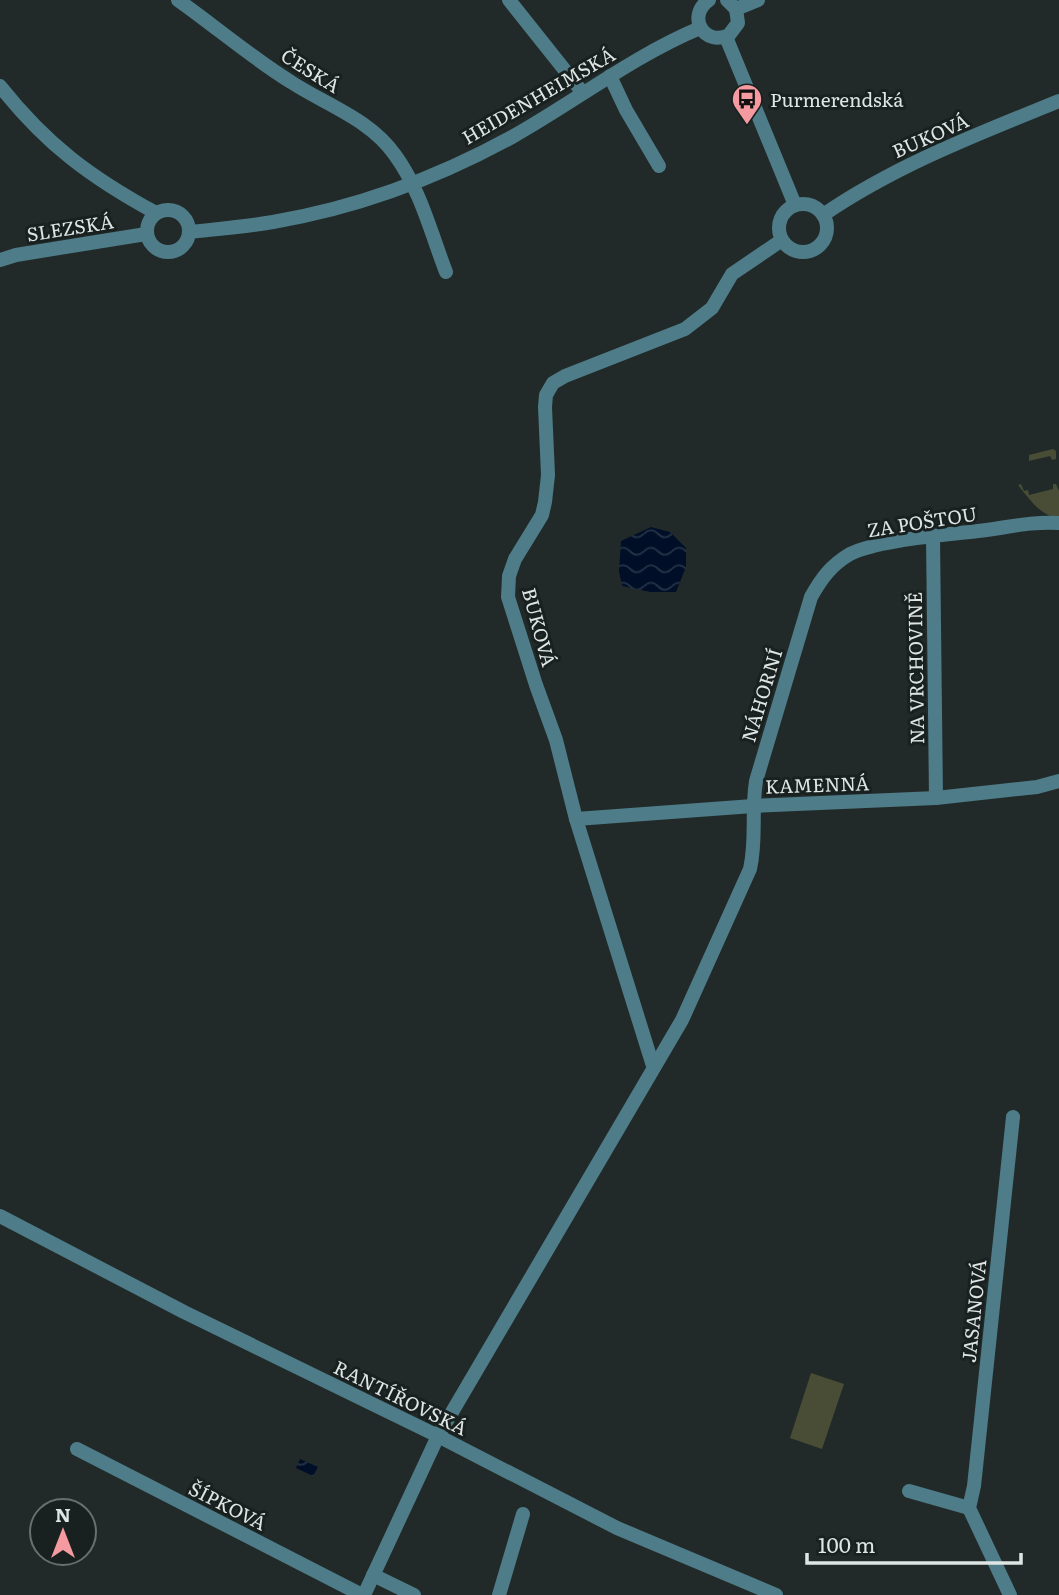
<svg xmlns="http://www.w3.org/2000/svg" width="1059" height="1595" font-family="Literata,serif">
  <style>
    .green { fill: #494d35 }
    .water { fill: url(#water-waves) }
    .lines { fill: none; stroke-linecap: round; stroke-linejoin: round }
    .minor { stroke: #4e7c88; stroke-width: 14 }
    .tertiary { stroke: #4e7c88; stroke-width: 14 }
    .labels { text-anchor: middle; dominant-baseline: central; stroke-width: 6; stroke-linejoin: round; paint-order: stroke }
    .street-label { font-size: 19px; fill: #dfe5e4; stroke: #18211f }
    .poi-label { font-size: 19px; fill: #dfe5e4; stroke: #18211f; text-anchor: start }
  </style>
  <defs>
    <pattern id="water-waves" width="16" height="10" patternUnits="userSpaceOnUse" patternTransform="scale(1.75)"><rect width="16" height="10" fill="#000f27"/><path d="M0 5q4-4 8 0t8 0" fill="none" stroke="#253246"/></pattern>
  </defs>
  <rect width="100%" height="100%" fill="#212a29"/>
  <!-- green -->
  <g class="green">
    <path d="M 1053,449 L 1056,451 L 1056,459 L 1052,460 L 1050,456 L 1029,461 L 1029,455 Z"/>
    <path d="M 1021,484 L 1024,491 L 1028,490 L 1029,495 L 1053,489 L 1053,484 L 1056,484 L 1059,491 L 1059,519 C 1039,514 1031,501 1018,485 Z"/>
    <path d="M 811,1373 L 844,1384 L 822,1449 L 790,1438 Z"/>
  </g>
  <!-- water -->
  <g class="water">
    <path d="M 651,527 L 670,532 L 686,548 L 686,567 L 676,592 L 650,592 L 622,586 L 619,571 L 621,541 Z"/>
    <path d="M 300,1459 L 318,1467 L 313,1476 L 296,1468 Z"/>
  </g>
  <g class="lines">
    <!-- minor -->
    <g class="minor">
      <path d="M 178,0 C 216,27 252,58 291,82 C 326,105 370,119 395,155 C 420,189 431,233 446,272"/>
      <path d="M 509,0 L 583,93"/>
      <path d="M 709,0 C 686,16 704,47 729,35 L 738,23 L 736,9 L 727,0"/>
      <path d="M 736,9 L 758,0"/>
      <path d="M 726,37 L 795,205"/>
      <path d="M 610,76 L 626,110 L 659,166"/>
      <path d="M 0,86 C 47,145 90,177 156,213"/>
      <circle cx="803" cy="228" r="24"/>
      <circle cx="168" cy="231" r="21"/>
      <path d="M 823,215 C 896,165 978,134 1059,101"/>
      <path d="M 189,232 C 217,229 245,227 273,222 C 356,208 439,177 512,137 C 576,101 633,56 700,28"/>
      <path d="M 0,260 L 16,255 L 146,234"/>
      <path d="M 933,537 L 936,798"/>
      <path d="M 576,819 L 753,806 L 936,798 L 1037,787 L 1059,781"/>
      <path d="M 653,1066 L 576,819 L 556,740 L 536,685 L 508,597 L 509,576 L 515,559 L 542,515 L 545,502 L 548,475 L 545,407 L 546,395 L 553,383 L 565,376 L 685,329 L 712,308 L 732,274 L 782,240"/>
      <path d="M 77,1449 L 362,1595"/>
      <path d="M 909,1491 L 969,1508"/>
      <path d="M 373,1575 L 414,1595"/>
      <path d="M 364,1595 L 438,1436 L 682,1020 L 750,869 C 757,838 751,812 756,781 L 811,597 C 821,579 831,565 850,554 C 877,540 946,535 978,531 C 1005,528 1032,521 1059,523"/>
      <path d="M 499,1595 L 523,1514"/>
      <path d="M 1010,1595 L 969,1508 L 974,1486 L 1013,1117"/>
    </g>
    <!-- tertiary -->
    <path class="tertiary" d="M 0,1216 L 184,1312 L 438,1436 L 617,1528 L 776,1595"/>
  </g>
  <!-- icons -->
  <defs>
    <g id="bus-pin" transform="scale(1.575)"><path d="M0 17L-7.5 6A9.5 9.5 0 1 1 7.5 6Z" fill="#f49aa0" stroke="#18211f"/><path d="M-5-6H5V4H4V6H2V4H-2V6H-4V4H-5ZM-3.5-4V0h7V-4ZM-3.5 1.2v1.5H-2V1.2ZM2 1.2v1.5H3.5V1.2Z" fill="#111"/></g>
  </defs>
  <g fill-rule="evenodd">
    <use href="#bus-pin" x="747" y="99"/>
  </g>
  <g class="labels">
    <!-- street labels -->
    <g class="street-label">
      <text transform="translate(311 70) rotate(32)">ČESKÁ</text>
      <text transform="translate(538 95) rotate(-30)">HEIDENHEIMSKÁ</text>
      <text transform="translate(930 135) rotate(-24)">BUKOVÁ</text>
      <text transform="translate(70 227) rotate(-9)">SLEZSKÁ</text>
      <text transform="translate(922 521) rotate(-9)">ZA POŠTOU</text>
      <text transform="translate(540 627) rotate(75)">BUKOVÁ</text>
      <text transform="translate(915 668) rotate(-91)">NA VRCHOVINĚ</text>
      <text transform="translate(761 695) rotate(-73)">NÁHORNÍ</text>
      <text transform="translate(817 784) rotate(-2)">KAMENNÁ</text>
      <text transform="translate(973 1311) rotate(-84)">JASANOVÁ</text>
      <text transform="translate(401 1397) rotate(26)">RANTÍŘOVSKÁ</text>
      <text transform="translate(228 1505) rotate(27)">ŠÍPKOVÁ</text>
    </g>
    <!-- poi labels -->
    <g class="poi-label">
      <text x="770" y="99">Purmerendská</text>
    </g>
  </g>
  <!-- north arrow -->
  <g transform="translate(63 1532)"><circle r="33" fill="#18211f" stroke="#686f6e" stroke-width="2"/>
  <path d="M0-5L12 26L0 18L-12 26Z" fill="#f49aa0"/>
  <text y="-10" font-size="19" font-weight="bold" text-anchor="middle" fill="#dfe5e4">N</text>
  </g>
  <!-- scale -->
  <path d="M807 1553v10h214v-10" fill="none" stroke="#dfe5e4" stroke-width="3.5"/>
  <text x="818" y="1553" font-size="21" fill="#dfe5e4" stroke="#18211f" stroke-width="5" paint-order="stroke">100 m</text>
</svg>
